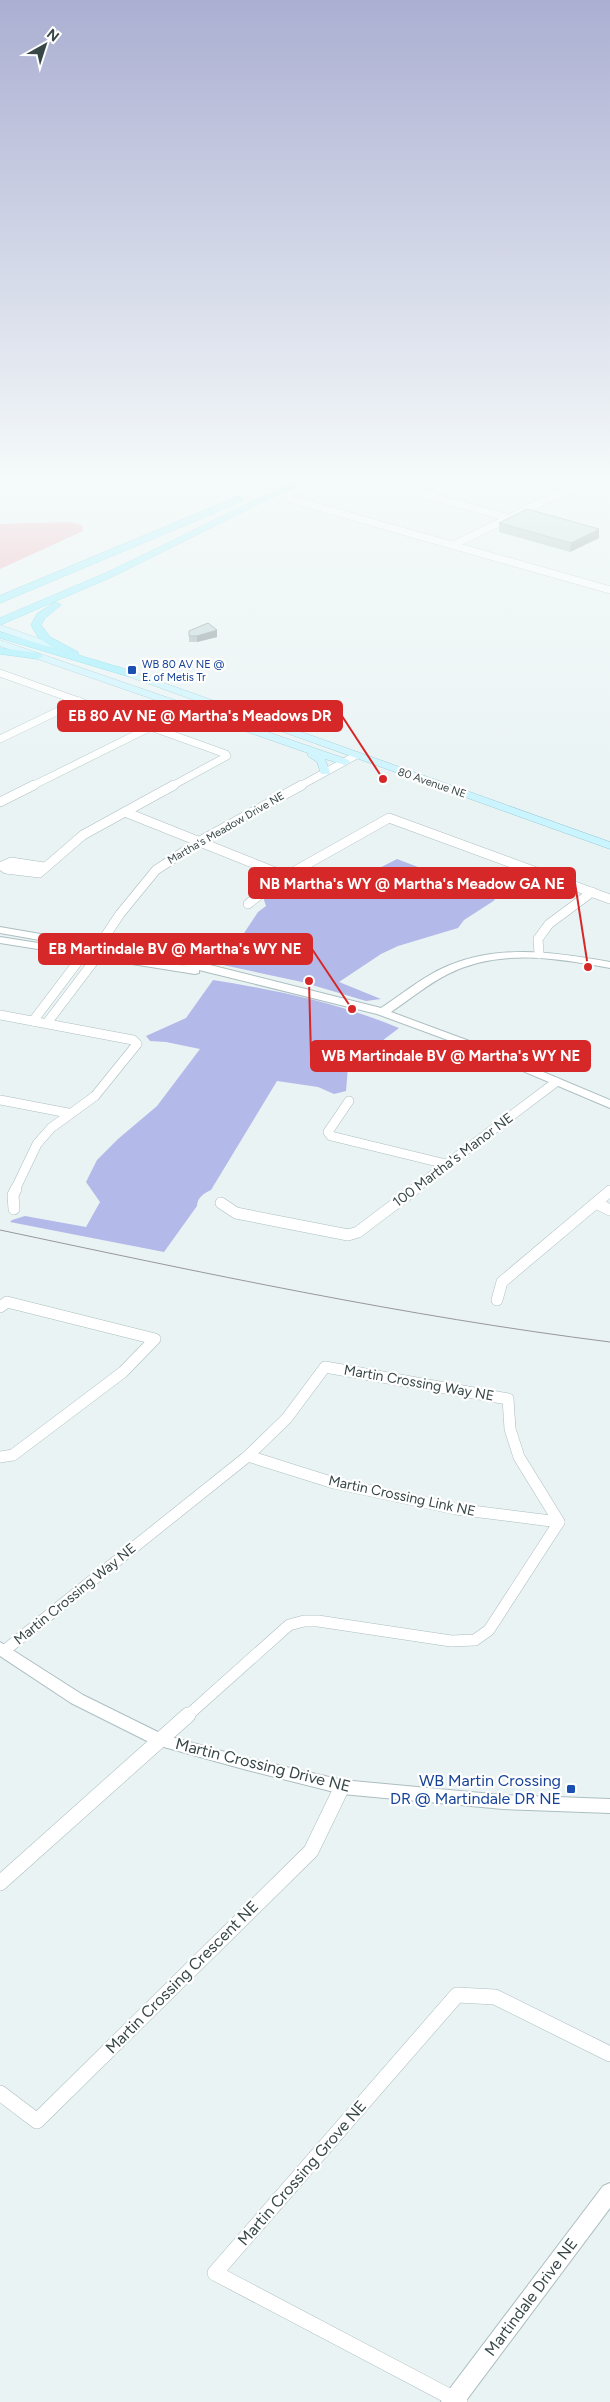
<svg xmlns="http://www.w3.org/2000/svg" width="610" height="2402" font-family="Figtree,sans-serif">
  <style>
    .green { fill: #b3b9e8 }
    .water { fill: #f0a7b2 }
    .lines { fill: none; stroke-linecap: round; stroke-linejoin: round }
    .minor-far3-casing { stroke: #acbec0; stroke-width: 8 }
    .minor-far2-casing { stroke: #acbec0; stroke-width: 10 }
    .minor-far1-casing { stroke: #acbec0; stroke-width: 12 }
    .minor-casing { stroke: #acbec0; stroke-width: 16 }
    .tertiary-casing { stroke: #acbec0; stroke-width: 2 }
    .secondary-casing { stroke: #97c7d1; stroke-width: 1 }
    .primary-casing { stroke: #69d3e3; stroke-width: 1 }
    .minor-far3 { stroke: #fff; stroke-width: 7 }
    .minor-far2 { stroke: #fff; stroke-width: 9 }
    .minor-far1 { stroke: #fff; stroke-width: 11 }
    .minor { stroke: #fff; stroke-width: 15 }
    .tertiary { fill: #fff; fill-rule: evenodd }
    .secondary { fill: #caf4fe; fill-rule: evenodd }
    .primary { fill: #9aeefd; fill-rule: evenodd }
    .tram { stroke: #989898; stroke-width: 1 }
    .wall { fill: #a4b7b8 }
    .shaded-wall { fill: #869596 }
    .building { fill: #bfd5d6; stroke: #869596 }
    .transit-dot { fill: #1a4fb4; stroke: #fff; stroke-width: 2 }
    .labels { text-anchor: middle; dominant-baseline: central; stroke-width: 4.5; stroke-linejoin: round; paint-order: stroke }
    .far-transit-label { font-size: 11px; fill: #164399; stroke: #fff; text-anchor: start }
    .far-street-label { font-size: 11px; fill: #374748; stroke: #fff }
    .street-label { font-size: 14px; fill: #374748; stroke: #fff }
    .near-street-label { font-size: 16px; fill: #374748; stroke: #fff }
    .near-transit-label { font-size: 16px; fill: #164399; stroke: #fff; text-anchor: end }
    .leader { fill: none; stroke: #d62828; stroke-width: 2 }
    .callout-dot { fill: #d62828; stroke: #fff; stroke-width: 2 }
    .callout { fill: #d62828; stroke: #d62828; stroke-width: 2 }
    .callout-label { font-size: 15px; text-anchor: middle; font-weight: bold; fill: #fff }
  </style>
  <rect width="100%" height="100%" fill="#e9f3f4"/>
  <!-- green -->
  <g class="green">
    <path d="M 397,859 L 491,895 L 495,900 L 464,920 L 458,928 L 398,946 L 381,954 L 339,982 L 381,999 L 366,1001 L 302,982 L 223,965 L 258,912 L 266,906 L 263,897 L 266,892 L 292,878 L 325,896 Z"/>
    <path d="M 213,980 C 276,990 339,1003 399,1028 L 348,1067 L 346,1091 L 334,1094 L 318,1087 L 277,1081 L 211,1190 C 204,1193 197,1198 197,1206 L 164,1252 L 10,1222 L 12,1220 L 25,1216 L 86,1227 L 100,1202 L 86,1182 L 97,1160 L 118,1139 L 157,1106 L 200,1049 L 166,1042 L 150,1041 L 146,1036 L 186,1018 Z"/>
  </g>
  <!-- water -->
  <path class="water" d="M 69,522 L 82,525 L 83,531 L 0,569 L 0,524 Z"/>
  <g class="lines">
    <!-- minor-far3 casing -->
    <g class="minor-far3-casing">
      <g id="minor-far3">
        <path d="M 330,476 L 288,495 L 290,499 L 610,590"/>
        <path d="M 470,476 L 426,495 L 509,518"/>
        <path d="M 453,545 L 595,476"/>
        <path d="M 0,673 L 226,754 L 227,756 L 172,786"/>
        <path d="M 0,739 L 79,701"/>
        <path d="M 32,786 L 151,727"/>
        <path d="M 300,786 L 355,756"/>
      </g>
    </g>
    <!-- minor-far2 casing -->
    <g class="minor-far2-casing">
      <g id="minor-far2">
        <path d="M 0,802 L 34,785"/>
        <path d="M 125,812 L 285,876"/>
        <path d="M 44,867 L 11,862 L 2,866 L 6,869 L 39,873 L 83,835 L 174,785"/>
        <path d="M 248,904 L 277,881 L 389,818 L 610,899"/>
        <path d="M 539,954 L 538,939 L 549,924 L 592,892"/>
        <path d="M 0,1015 L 133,1040 L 137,1044 L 95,1096 L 51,1128 L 37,1144 L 15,1190"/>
        <path d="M 33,1021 L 83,955 L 98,947 L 120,914 L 156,870 L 200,841 L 302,785"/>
        <path d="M 47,1023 L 97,957 L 98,947"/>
        <path d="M 0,1100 L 68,1113"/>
        <path d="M 349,1101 L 328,1132 L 331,1136 L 446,1164"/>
        <path d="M 413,1190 L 556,1082"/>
      </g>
    </g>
    <!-- minor-far1 casing -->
    <g class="minor-far1-casing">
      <g id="minor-far1">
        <path d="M 221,1203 L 236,1213 L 348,1235 L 358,1232 L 415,1189"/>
        <path d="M 596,1203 L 610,1210"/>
        <path d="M 14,1209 L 13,1195 L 16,1189"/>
        <path d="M 497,1300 L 502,1282 L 610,1191"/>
        <path d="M 0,1307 L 7,1302 L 155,1339 L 123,1372 L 13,1455 L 0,1457"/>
        <path d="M 248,1456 L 334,1483 L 456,1509 L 559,1522"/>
        <path d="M 4,1651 L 248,1456 L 287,1418 L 325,1367 L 508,1399 L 510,1429 L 519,1457 L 559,1522 L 489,1630 L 475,1640 L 451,1641 L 318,1621 L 304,1621 L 289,1625 L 186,1717"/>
      </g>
    </g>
    <!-- minor casing -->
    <g class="minor-casing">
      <g id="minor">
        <path d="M 0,1883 L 188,1715"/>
        <path d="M 0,2093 L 37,2121 L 311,1851 L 342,1787"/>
        <path d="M 460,2402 L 215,2273 L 457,1995 L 495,1997 L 610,2054"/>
      </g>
    </g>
    <!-- tertiary casing -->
    <g class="tertiary-casing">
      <g id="tertiary">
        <path d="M 0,927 L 186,959 L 381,1008 C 401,995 420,979 441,969 C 495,943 554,952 610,962 L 610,968 C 557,958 499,948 448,974 C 428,984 410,999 391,1012 L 472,1042 L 610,1100 L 610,1108 L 464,1046 L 377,1014 L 199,970 L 199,973 L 195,974 L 0,943 L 0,937 L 192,967 L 0,933 Z"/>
        <path d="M 0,1642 L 83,1695 L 164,1735 L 247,1758 L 342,1780 L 503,1795 L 610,1799 L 610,1813 L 503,1809 L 342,1794 L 247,1770 L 153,1744 L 71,1703 L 0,1656 Z"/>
        <path d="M 610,2183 L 610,2208 L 465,2402 L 441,2402 L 445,2395 L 603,2186 Z"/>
      </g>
    </g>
    <!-- secondary casing -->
    <g class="secondary-casing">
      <g id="secondary">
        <path d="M 0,625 L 69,649 L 71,651 L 63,653 L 0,631 Z"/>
        <path d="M 0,640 L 349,760 L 350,762 L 345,765 L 325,759 L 330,772 L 329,774 L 321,774 L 317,762 L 308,756 L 308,753 L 0,646 Z"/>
        <path d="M 119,667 L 610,842 L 610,849 L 116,672 L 114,670 Z"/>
      </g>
    </g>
    <!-- primary casing -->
    <g class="primary-casing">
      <g id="primary">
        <path d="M 305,476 L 315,476 L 114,576 L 0,625 L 0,618 L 108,572 Z"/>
        <path d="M 240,496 L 244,499 L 243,501 L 0,603 L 0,596 Z"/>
        <path d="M 56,602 L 61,605 L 45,618 L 41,625 L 50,637 L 78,652 L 78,655 L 135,672 L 135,676 L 127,676 L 0,638 L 0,632 L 53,648 L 38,637 L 31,625 L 37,614 Z"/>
        <path d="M 0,648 L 38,653 L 43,656 L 38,659 L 0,654 Z"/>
      </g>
    </g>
    <!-- minor-far3 -->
    <use href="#minor-far3" class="minor-far3"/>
    <!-- minor-far2 -->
    <use href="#minor-far2" class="minor-far2"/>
    <!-- minor-far1 -->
    <use href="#minor-far1" class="minor-far1"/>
    <!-- minor -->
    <use href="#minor" class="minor"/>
    <!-- tertiary -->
    <use href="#tertiary" class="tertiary"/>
    <!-- secondary -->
    <use href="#secondary" class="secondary"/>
    <!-- primary -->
    <use href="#primary" class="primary"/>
    <!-- tram -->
    <path class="tram" d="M 0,1230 C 203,1273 404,1316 610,1342"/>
  </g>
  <!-- wall -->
  <g class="wall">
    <path d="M 499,523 L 599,538 L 570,552 L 499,532 Z"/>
    <path d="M 189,631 L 217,637 L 197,642 L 189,642 Z"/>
  </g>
  <!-- shaded-wall -->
  <g class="shaded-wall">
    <path d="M 599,529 L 599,538 L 570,552 L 571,543 Z"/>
    <path d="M 217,630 L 217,637 L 197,642 L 197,636 Z"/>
  </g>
  <!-- building -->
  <g class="building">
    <path d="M 527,509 L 599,529 L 571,543 L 499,523 Z"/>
    <path d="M 208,623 L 217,630 L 197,636 L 189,636 L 189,631 Z"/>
  </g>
  <!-- sky -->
  <linearGradient id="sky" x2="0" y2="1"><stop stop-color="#abafd2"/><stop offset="0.59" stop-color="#f5fafa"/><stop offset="1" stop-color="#f5fafa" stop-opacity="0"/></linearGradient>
  <rect width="610" height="812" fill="url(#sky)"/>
  <!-- markers -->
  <g class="transit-dot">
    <rect x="127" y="665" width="10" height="10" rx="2.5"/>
    <rect x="566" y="1784" width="10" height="10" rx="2.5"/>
  </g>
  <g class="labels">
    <!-- far-transit labels -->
    <g class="far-transit-label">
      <text x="142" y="664">WB 80 AV NE @<tspan x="142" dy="13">E. of Metis Tr</tspan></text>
    </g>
    <!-- far-street labels -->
    <g class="far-street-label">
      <text transform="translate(432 783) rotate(19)">80 Avenue NE</text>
      <text transform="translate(226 828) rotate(-30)">Martha's Meadow Drive NE</text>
    </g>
    <!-- street labels -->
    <g class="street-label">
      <text transform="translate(453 1160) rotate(-37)">100 Martha's Manor NE</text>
      <text transform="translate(419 1383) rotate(10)">Martin Crossing Way NE</text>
      <text transform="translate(402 1496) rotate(12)">Martin Crossing Link NE</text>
      <text transform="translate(75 1594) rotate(-39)">Martin Crossing Way NE</text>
    </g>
    <!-- near-street labels -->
    <g class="near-street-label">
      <text transform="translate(263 1765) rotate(14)">Martin Crossing Drive NE</text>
      <text transform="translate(182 1977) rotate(-45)">Martin Crossing Crescent NE</text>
      <text transform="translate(302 2173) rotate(-49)">Martin Crossing Grove NE</text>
      <text transform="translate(531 2297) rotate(-53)">Martindale Drive NE</text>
    </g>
    <!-- near-transit labels -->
    <g class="near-transit-label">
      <text x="561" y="1780">WB Martin Crossing<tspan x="561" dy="18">DR @ Martindale DR NE</tspan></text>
    </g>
  </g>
  <!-- callouts -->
  <path class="leader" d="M383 779L342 716M588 967L575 883M352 1009L312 949M309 981L311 1056"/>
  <g class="callout-dot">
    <circle cx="383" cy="779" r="5"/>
    <circle cx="588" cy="967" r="5"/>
    <circle cx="352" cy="1009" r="5"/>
    <circle cx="309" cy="981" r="5"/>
  </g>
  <g class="callout">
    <rect x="58" y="701" width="284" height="30" rx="5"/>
    <rect x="249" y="868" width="326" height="30" rx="5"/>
    <rect x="39" y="934" width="273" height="30" rx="5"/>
    <rect x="311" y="1041" width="279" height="30" rx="5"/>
  </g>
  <g class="callout-label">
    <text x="200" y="721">EB 80 AV NE @ Martha's Meadows DR</text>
    <text x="412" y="889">NB Martha's WY @ Martha's Meadow GA NE</text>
    <text x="175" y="954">EB Martindale BV @ Martha's WY NE</text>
    <text x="451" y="1061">WB Martindale BV @ Martha's WY NE</text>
  </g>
  <!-- north arrow -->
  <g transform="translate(45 45) rotate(39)" stroke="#ffffff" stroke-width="4" paint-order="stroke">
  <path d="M0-4L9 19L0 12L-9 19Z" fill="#374748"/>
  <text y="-8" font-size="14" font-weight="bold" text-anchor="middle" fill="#374748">N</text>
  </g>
</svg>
